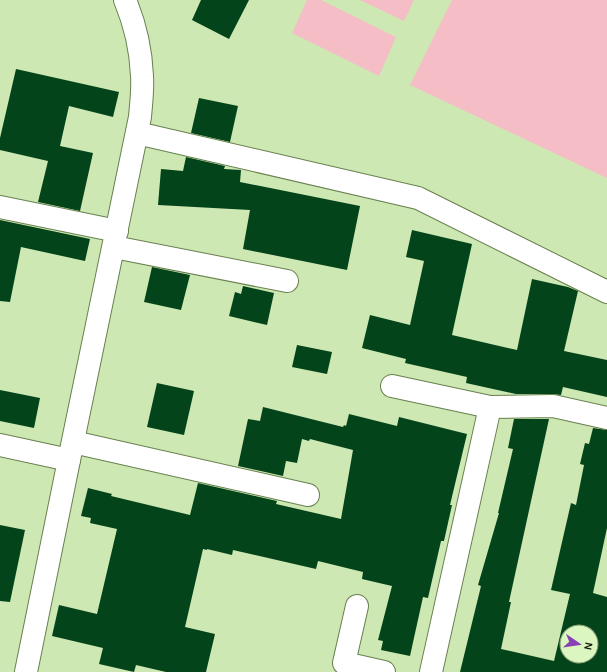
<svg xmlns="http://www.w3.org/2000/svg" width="607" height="672" font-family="Karla,sans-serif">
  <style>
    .green { fill: #f5bdc5 }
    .building { fill: #03441b; fill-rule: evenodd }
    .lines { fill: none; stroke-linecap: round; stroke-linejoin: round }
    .street-casing { stroke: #68804f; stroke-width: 24 }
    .secondary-casing { stroke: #68804f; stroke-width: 24 }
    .street { stroke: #fff; stroke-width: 22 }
    .secondary { stroke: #fff; stroke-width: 22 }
  </style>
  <rect width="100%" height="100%" fill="#cee8b3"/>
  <!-- green -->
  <g class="green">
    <path d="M 307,0 L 321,0 L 396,37 L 379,76 L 292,33 Z"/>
    <path d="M 360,0 L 414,0 L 404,21 Z"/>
    <path d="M 452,0 L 607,0 L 607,178 L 410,85 Z"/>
  </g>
  <!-- building -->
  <g class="building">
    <path d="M 201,0 L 249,0 L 229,39 L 192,20 Z"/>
    <path d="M 16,69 L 119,92 L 113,117 L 69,106 L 60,146 L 93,153 L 80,211 L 38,202 L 48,161 L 0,150 L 0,138 Z"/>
    <path d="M 199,98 L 238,106 L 230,142 L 191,133 Z"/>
    <path d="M 186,157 L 225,166 L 224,169 L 241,170 L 240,182 L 360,206 L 347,270 L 243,249 L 250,210 L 158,205 L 161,169 L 183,171 Z"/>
    <path d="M 0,220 L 90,239 L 85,261 L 21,247 L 10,302 L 0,301 Z"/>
    <path d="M 412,230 L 472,244 L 452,335 L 517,350 L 532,279 L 568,287 L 578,291 L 564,351 L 607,360 L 607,397 L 563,387 L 561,395 L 553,394 L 516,394 L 466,383 L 467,377 L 405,363 L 406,359 L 362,348 L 370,315 L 410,325 L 424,261 L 406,257 Z"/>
    <path d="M 152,267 L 190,275 L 181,310 L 144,302 Z"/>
    <path d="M 243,286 L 274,293 L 267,325 L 229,316 L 235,292 L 241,294 Z"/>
    <path d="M 297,345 L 332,352 L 327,374 L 292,367 Z"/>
    <path d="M 157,383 L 194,391 L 184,435 L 147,427 Z"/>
    <path d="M 0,390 L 40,398 L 34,428 L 0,421 Z"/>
    <path d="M 263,407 L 343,427 L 344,425 L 346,426 L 349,414 L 397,426 L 399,417 L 467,434 L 450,505 L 452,505 L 444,541 L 441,541 L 428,598 L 423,597 L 410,656 L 381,650 L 383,641 L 378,640 L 392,586 L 362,579 L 363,572 L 318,561 L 316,569 L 233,550 L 232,555 L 207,549 L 207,550 L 203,549 L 185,627 L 215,634 L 206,672 L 166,672 L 136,665 L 134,672 L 99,664 L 103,648 L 52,636 L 59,605 L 97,614 L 117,529 L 90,523 L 91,518 L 81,516 L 88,488 L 112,494 L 111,496 L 190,515 L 198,483 L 277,501 L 276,504 L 341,519 L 353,450 L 310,439 L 309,441 L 302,439 L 297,463 L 286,461 L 283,476 L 238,466 L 248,419 L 260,421 Z"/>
    <path d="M 514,419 L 549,419 L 509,602 L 511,602 L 501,649 L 554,661 L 570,594 L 551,590 L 571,503 L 576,505 L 584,465 L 580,464 L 585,443 L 589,444 L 593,428 L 607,430 L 607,528 L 593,593 L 607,597 L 607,672 L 460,672 L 481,586 L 478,585 L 499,513 L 498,513 L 513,449 L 508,448 ZM 567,632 L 591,632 L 591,656 L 567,656 Z"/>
    <path d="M 0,525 L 25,530 L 10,602 L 0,601 Z"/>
  </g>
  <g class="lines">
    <!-- street casing -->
    <g class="street-casing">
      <g id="street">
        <path d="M 137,133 L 418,198 L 607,292"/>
        <path d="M 0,207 L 117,231"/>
        <path d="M 114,247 L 287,281"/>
        <path d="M 392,386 L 490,407 L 553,406 L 607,418"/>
        <path d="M 73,442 L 308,495"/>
        <path d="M 69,460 L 140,117 C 141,104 143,90 142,76 C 141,50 135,24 125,0"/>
        <path d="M 357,606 L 344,663 L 384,672"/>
        <path d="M 431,672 L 490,407"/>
      </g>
    </g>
    <!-- secondary casing -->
    <g class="secondary-casing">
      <path id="secondary" d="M 0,445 L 69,460 L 26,672"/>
    </g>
    <!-- street -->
    <use href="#street" class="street"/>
    <!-- secondary -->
    <use href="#secondary" class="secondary"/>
  </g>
  <!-- north arrow -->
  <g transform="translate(579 644) rotate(103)"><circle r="19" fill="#dbf6c0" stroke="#8a9e76"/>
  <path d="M0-3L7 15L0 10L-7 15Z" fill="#8842b5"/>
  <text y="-6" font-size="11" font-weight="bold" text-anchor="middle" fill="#111a07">N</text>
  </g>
</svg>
